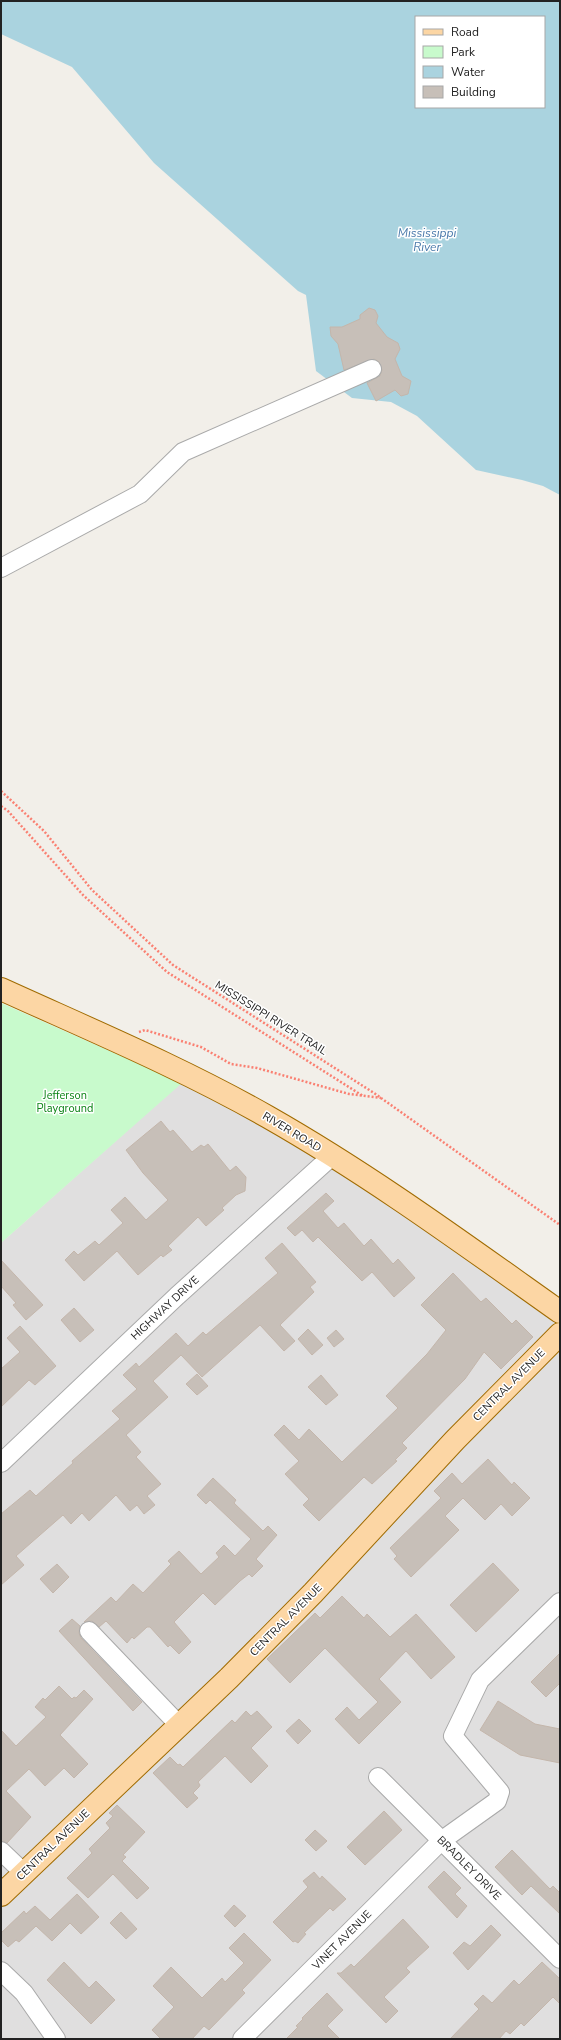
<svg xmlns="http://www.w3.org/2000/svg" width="561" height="2040" font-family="'Nunito Sans',sans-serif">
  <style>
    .residential { fill: #e0dfdf }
    .park { fill: #c8facc }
    .water { fill: #aad3df; fill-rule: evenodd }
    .building { fill: #c7bfb8; stroke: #c4b6ab }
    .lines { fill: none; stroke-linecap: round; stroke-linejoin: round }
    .minor-casing { stroke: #a9a9a9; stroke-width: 20 }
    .major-casing { stroke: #a06b00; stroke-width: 24 }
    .path { stroke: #fa8072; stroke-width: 2.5; stroke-dasharray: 2 2; stroke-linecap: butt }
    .minor { stroke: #fff; stroke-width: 18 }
    .major { stroke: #fcd6a4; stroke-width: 22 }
    .labels { text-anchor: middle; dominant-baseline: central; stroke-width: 3; stroke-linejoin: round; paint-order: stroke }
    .street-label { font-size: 11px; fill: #222; stroke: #fff }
    .park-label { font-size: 11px; fill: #0c8416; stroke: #fff }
    .water-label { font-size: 12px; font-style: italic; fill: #4a7aab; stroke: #fff }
  </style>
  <rect width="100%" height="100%" fill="#f2efe9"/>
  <!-- residential -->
  <path class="residential" d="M 196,1070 L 560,1306 L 560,2039 L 1,2039 L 1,1243 Z"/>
  <!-- park -->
  <path class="park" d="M 1,1003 L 182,1083 L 1,1243 Z"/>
  <!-- water -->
  <path class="water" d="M 1,1 L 560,1 L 560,495 L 543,486 L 522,480 L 476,470 L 417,416 L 391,402 L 352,398 L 316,371 L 306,295 L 298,291 L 154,163 L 72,67 L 1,34 ZM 416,17 L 544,17 L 544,107 L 416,107 Z"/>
  <!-- building -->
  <g class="building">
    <path d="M 369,308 L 375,310 L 378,316 L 376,323 L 387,337 L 398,343 L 400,349 L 395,359 L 402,376 L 411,381 L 408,394 L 401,396 L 395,390 L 376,401 L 367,383 L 380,376 L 382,370 L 378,361 L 374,359 L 344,370 L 338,344 L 331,336 L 330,327 L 342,327 L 360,319 L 360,315 Z"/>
    <path d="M 161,1121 L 170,1132 L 173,1130 L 192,1152 L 201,1145 L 204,1147 L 208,1144 L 230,1171 L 236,1166 L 246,1177 L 245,1191 L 236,1195 L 222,1208 L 224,1210 L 206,1226 L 198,1217 L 168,1246 L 172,1250 L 163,1257 L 161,1255 L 138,1275 L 117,1251 L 84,1281 L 65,1260 L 74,1251 L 78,1255 L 95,1241 L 99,1245 L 123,1223 L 111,1210 L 125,1197 L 146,1220 L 168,1200 L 143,1173 L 126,1150 Z"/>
    <path d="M 326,1193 L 334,1201 L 323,1211 L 338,1228 L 344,1223 L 364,1246 L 371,1239 L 393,1264 L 398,1259 L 415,1278 L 394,1297 L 372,1272 L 362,1281 L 318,1237 L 313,1242 L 302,1230 L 295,1236 L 287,1228 Z"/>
    <path d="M 282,1243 L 316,1282 L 310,1287 L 314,1292 L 280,1325 L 295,1341 L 284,1351 L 260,1325 L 202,1377 L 181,1355 L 153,1381 L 168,1397 L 126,1435 L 141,1452 L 136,1457 L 161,1484 L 147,1496 L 155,1505 L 144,1514 L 137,1505 L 130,1511 L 116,1495 L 89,1521 L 82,1513 L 71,1524 L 63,1515 L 16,1556 L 24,1565 L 1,1585 L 1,1514 L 30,1490 L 36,1496 L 73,1463 L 72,1461 L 120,1419 L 112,1411 L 137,1389 L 123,1375 L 136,1363 L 139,1367 L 176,1333 L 188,1346 L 203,1332 L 206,1335 L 278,1273 L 265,1258 Z"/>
    <path d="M 1,1260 L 43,1305 L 26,1320 L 13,1305 L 16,1303 L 1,1286 Z"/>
    <path d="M 453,1273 L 481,1302 L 486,1298 L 512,1324 L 516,1320 L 533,1337 L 501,1369 L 484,1352 L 465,1379 L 402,1443 L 407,1448 L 395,1460 L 397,1461 L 372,1484 L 364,1477 L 319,1521 L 303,1505 L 309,1499 L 285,1474 L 299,1461 L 274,1435 L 284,1425 L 299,1440 L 309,1429 L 342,1462 L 398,1408 L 386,1396 L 427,1354 L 446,1330 L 421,1305 Z"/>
    <path d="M 74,1308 L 94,1330 L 80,1342 L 61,1320 Z"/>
    <path d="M 20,1326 L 56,1366 L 35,1385 L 29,1380 L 1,1407 L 1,1369 L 20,1352 L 7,1338 Z"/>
    <path d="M 308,1329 L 323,1345 L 312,1355 L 298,1339 Z"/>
    <path d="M 336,1330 L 344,1339 L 334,1347 L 327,1338 Z"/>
    <path d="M 197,1374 L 208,1386 L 197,1395 L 186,1384 Z"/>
    <path d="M 321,1375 L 338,1395 L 326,1405 L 308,1387 Z"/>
    <path d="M 488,1459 L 512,1485 L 514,1482 L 530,1498 L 512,1516 L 501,1504 L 485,1520 L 463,1498 L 445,1516 L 459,1530 L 411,1577 L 394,1559 L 397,1556 L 390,1548 L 441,1498 L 434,1491 L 452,1473 L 462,1484 Z"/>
    <path d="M 213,1478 L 236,1500 L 234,1503 L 263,1531 L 268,1526 L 277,1535 L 256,1559 L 263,1566 L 252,1577 L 249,1574 L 240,1581 L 215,1605 L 203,1593 L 174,1622 L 191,1642 L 179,1654 L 170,1645 L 168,1647 L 150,1627 L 147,1627 L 134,1639 L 132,1637 L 127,1643 L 106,1621 L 99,1627 L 92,1621 L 84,1622 L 111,1597 L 116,1602 L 133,1584 L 143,1593 L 171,1564 L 168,1561 L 179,1551 L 201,1574 L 219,1557 L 216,1553 L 224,1545 L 235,1556 L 251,1539 L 210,1500 L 206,1504 L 197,1495 Z"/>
    <path d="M 493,1563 L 519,1590 L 476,1632 L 450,1605 Z"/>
    <path d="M 57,1564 L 69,1577 L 53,1593 L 40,1579 Z"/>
    <path d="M 342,1596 L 364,1618 L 367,1614 L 390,1637 L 416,1614 L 455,1657 L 431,1679 L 406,1651 L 379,1679 L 401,1702 L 359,1744 L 335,1719 L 347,1707 L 359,1720 L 378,1702 L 325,1648 L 290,1683 L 267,1659 L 315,1613 L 320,1618 Z"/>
    <path d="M 72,1619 L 80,1626 L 79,1633 L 81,1638 L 142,1702 L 133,1711 L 59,1631 Z"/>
    <path d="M 560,1653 L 560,1683 L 546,1697 L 531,1682 Z"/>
    <path d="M 59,1686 L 72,1699 L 74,1697 L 76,1698 L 84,1690 L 93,1699 L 60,1735 L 88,1764 L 74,1778 L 64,1768 L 45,1786 L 29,1769 L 6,1791 L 31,1817 L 7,1843 L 1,1841 L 1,1730 L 16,1746 L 46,1717 L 35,1707 L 43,1698 L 45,1700 Z"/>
    <path d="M 498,1701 L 535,1724 L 560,1729 L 560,1763 L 520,1755 L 480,1730 Z"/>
    <path d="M 246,1711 L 251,1716 L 257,1711 L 272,1727 L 251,1748 L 268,1766 L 251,1783 L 225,1756 L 198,1782 L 200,1785 L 199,1787 L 193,1793 L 198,1798 L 187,1808 L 153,1773 L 170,1757 L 178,1765 L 180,1764 L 183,1767 L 232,1720 L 235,1723 Z"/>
    <path d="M 299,1719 L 311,1731 L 298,1744 L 286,1731 Z"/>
    <path d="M 117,1805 L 145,1832 L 123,1855 L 126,1857 L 122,1861 L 149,1888 L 137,1899 L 113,1874 L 88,1898 L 67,1878 L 92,1853 L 89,1849 L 110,1828 L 106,1823 L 113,1816 L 109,1813 Z"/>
    <path d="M 384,1811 L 402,1830 L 365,1865 L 347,1847 Z"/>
    <path d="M 315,1830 L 327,1841 L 316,1851 L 305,1840 Z"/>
    <path d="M 512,1850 L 550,1889 L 553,1886 L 560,1893 L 560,1914 L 531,1886 L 522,1895 L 495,1867 Z"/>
    <path d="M 444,1871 L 461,1888 L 455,1894 L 467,1906 L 457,1918 L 428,1887 Z"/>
    <path d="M 314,1872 L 320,1879 L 322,1876 L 346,1899 L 333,1911 L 330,1908 L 304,1933 L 306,1934 L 298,1943 L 295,1941 L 293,1942 L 273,1922 L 308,1887 L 303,1881 Z"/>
    <path d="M 77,1894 L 99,1917 L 81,1934 L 70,1923 L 52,1941 L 36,1926 L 19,1942 L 16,1940 L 8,1947 L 1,1940 L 1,1933 L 24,1911 L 26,1914 L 35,1906 L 50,1920 Z"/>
    <path d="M 234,1905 L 246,1916 L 235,1927 L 224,1916 Z"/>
    <path d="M 121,1912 L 137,1929 L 126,1939 L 110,1923 Z"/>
    <path d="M 403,1919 L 429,1947 L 406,1968 L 410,1972 L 384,1997 L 398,2011 L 386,2023 L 337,1973 L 341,1973 L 351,1964 L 354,1967 Z"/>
    <path d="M 491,1925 L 501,1935 L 468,1970 L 453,1953 L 464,1942 L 470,1946 Z"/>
    <path d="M 244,1933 L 271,1960 L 242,1990 L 245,1993 L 209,2030 L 204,2026 L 192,2039 L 161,2039 L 152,2030 L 174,2007 L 153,1986 L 171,1967 L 202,1998 L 222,1978 L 225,1982 L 244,1963 L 229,1948 Z"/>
    <path d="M 64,1962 L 89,1988 L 96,1981 L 115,2000 L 91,2024 L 47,1980 Z"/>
    <path d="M 542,1962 L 560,1979 L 560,2004 L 553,1997 L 524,2026 L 521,2023 L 510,2034 L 506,2031 L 499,2039 L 450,2039 L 479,2009 L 474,2004 L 483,1995 L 492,2003 L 514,1980 L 519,1985 Z"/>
    <path d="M 327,1993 L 343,2010 L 327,2026 L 340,2039 L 286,2039 L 298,2027 L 296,2026 L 303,2019 L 302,2018 Z"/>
  </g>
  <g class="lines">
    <!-- minor casing -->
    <g class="minor-casing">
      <g id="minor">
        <path d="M 1,568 L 140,494 L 183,452 L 372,369"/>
        <path d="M 1,1463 L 177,1296 L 332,1156"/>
        <path d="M 89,1631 L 179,1725"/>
        <path d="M 378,1777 L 560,1959"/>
        <path d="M 1,1851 L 24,1873"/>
        <path d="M 1,1971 L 24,1993 L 56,2039"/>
        <path d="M 242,2039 L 441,1841 L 497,1801 L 500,1792 L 453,1736 L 480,1680 L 560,1602"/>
      </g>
    </g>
    <!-- major casing -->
    <g class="major-casing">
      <g id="major">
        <path d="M 1,989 C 91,1030 182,1068 268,1117 C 370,1175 464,1244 560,1312"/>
        <path d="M 1,1895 L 229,1678 L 313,1593 L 455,1440 L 560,1334"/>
      </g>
    </g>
    <!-- path -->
    <g class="path">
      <path d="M 1,791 L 44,831 L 92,890 L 173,965 L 374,1093 L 560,1225"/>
      <path d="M 1,806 L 8,811 L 83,895 L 167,972 L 363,1096"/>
      <path d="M 139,1032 L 145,1030 L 201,1047 L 231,1064 L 257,1068 L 349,1094 L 381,1098"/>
    </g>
    <!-- minor -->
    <use href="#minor" class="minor"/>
    <!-- major -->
    <use href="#major" class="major"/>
  </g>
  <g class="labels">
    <!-- street labels -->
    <g class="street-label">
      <text transform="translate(271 1018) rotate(32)">MISSISSIPPI RIVER TRAIL</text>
      <text transform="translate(292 1132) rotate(31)">RIVER ROAD</text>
      <text transform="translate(165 1308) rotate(-43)">HIGHWAY DRIVE</text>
      <text transform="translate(509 1385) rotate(-45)">CENTRAL AVENUE</text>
      <text transform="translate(286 1620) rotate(-45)">CENTRAL AVENUE</text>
      <text transform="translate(53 1845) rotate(-44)">CENTRAL AVENUE</text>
      <text transform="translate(469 1868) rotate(45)">BRADLEY DRIVE</text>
      <text transform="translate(342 1940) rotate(-45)">VINET AVENUE</text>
    </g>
    <!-- park labels -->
    <g class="park-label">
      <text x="65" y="1095">Jefferson<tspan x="65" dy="13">Playground</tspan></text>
    </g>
    <!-- water labels -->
    <g class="water-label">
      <text x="427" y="233">Mississippi<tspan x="427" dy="14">River</tspan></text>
    </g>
  </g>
  <!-- border -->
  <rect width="561" height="2040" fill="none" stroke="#222222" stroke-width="4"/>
  <!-- legend -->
  <rect x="415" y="16" width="130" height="92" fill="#ffffff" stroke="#a7a7a7"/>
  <rect x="423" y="29" width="20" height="6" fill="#fcd6a4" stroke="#a7a7a7"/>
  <text x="451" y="36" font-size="12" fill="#222222">Road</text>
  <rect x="423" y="46" width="20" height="12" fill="#c8facc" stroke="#a7a7a7"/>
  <text x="451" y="56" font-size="12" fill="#222222">Park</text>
  <rect x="423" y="66" width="20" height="12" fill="#aad3df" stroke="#a7a7a7"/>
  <text x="451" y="76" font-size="12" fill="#222222">Water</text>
  <rect x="423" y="86" width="20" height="12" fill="#c7bfb8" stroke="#a7a7a7"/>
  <text x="451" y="96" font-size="12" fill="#222222">Building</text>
</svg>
